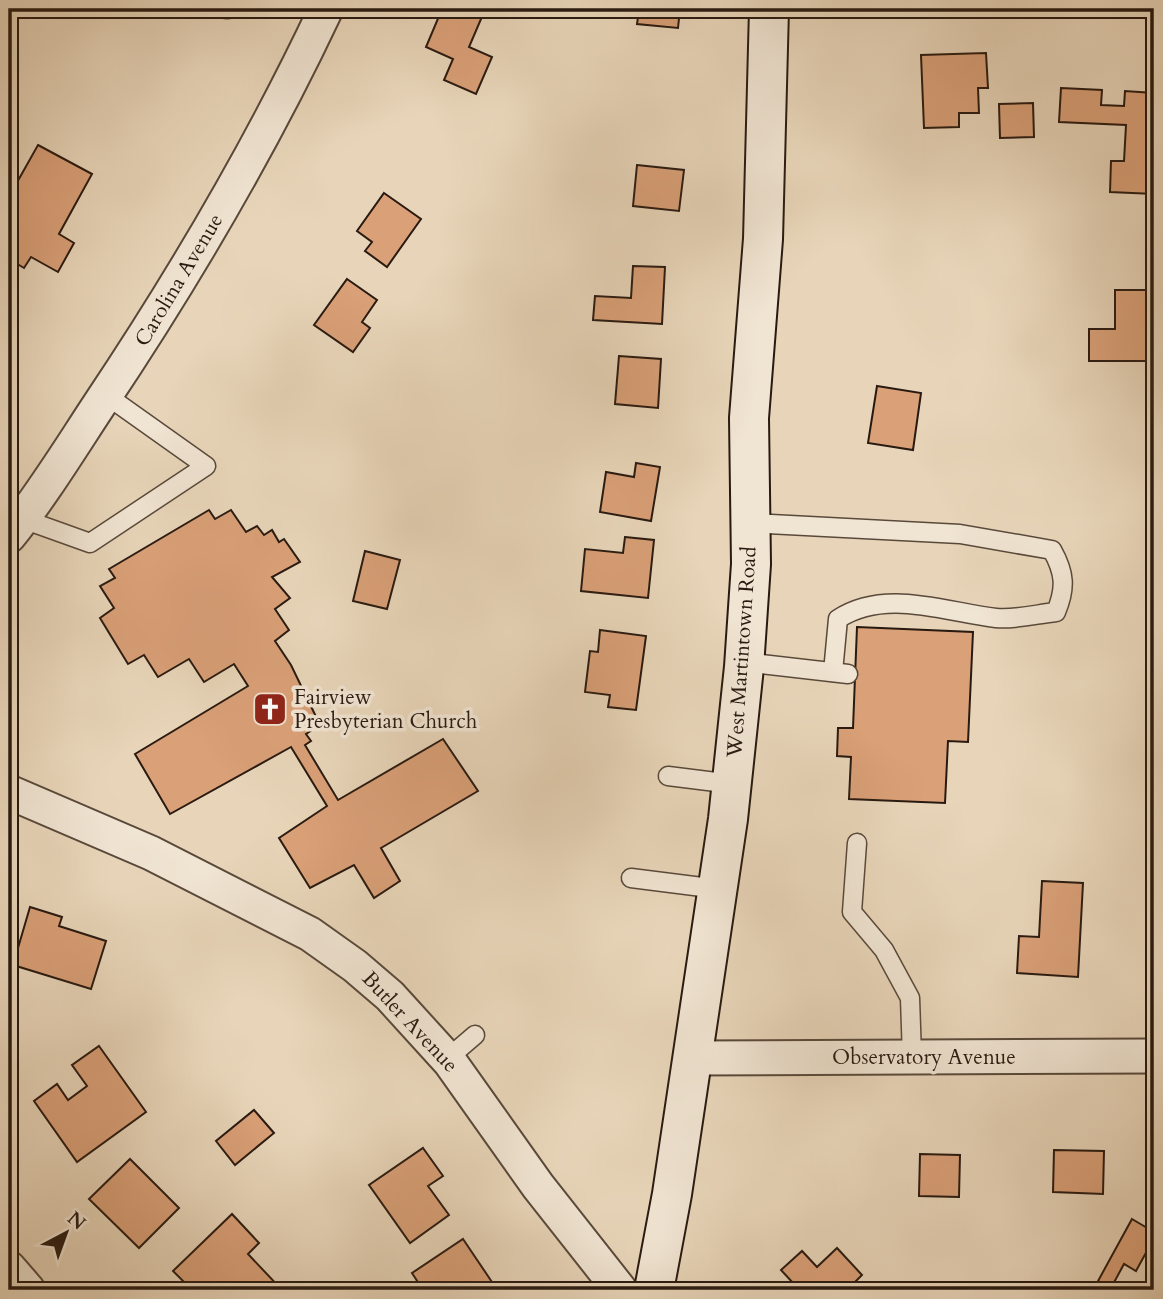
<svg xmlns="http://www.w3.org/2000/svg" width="1163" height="1299" font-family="Cardo,serif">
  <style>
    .building { fill: #daa078; stroke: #291a11; stroke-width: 2 }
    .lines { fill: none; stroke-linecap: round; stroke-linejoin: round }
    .service-casing { stroke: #59493b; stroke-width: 21 }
    .minor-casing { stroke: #59493b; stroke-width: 37 }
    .secondary-casing { stroke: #291a11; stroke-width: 42 }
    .service { stroke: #f0e4d2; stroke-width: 18 }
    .minor { stroke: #f0e4d2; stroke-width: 33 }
    .secondary { stroke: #f0e4d2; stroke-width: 38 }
    .labels { text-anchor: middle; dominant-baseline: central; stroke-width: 7; stroke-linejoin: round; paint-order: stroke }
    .street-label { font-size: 21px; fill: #291a11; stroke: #f0e4d2 }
    .poi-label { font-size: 21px; fill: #291a11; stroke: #f0e4d2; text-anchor: start }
  </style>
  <rect width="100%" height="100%" fill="#e8d5b9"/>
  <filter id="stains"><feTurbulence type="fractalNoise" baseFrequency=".00286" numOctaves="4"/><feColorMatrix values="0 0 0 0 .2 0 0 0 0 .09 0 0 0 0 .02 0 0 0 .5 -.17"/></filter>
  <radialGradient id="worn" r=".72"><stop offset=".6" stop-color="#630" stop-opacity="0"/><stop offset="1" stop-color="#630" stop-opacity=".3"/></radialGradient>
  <!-- building -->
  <g class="building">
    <path d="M 442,9 L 476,9 L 484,12 L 469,47 L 492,57 L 476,94 L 444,80 L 453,59 L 426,47 Z"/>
    <path d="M 639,9 L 680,9 L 678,28 L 637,24 Z"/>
    <path d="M 986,53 L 988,88 L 978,88 L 979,113 L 959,113 L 959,127 L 924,128 L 921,55 Z"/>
    <path d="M 1061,88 L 1102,90 L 1101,105 L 1124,106 L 1125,91 L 1154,93 L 1154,194 L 1110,192 L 1111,161 L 1124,161 L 1126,125 L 1059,122 Z"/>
    <path d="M 1033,103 L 1034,137 L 1000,138 L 999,104 Z"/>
    <path d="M 38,145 L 92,174 L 59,234 L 74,243 L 58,272 L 31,257 L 24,268 L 9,259 L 9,191 L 11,193 Z"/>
    <path d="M 637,165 L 684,170 L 679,211 L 633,206 Z"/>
    <path d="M 384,193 L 421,219 L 387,267 L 365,251 L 372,242 L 357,231 Z"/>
    <path d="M 633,266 L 665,267 L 662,324 L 593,320 L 595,296 L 631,298 Z"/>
    <path d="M 347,279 L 377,300 L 362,322 L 370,328 L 353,352 L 314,325 Z"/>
    <path d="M 1115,290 L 1154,290 L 1152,361 L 1089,361 L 1089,329 L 1115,329 Z"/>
    <path d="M 619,356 L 661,359 L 658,408 L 615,404 Z"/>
    <path d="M 877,386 L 921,393 L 913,450 L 868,443 Z"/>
    <path d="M 636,463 L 660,467 L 651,521 L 600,512 L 606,472 L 634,477 Z"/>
    <path d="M 209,510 L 215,519 L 231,510 L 246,532 L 257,526 L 264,535 L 272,530 L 279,542 L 284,539 L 300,562 L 272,577 L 290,598 L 275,609 L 289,630 L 275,641 L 291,665 L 320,725 L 306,734 L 311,741 L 305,745 L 338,800 L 443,739 L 478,791 L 381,848 L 400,881 L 374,898 L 354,865 L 310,888 L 279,838 L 327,806 L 291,747 L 170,814 L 135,754 L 248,686 L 234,664 L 204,682 L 189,659 L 158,677 L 144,655 L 128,664 L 100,618 L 114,608 L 100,586 L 115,578 L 109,569 Z"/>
    <path d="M 625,537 L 654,540 L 648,598 L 581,591 L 585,549 L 623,553 Z"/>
    <path d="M 365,551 L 400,560 L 387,609 L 353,601 Z"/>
    <path d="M 857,627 L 973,632 L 968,742 L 948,741 L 945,803 L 849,799 L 851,757 L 837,756 L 838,728 L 853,728 Z"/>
    <path d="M 600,630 L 646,636 L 636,710 L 608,707 L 610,695 L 585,692 L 590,651 L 598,652 Z"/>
    <path d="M 1042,881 L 1083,883 L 1078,977 L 1017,973 L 1019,936 L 1039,937 Z"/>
    <path d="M 30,907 L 62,917 L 59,926 L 106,941 L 91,989 L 13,965 Z"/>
    <path d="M 99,1046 L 146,1112 L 77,1162 L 34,1101 L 57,1084 L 68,1100 L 87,1086 L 72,1065 Z"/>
    <path d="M 254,1110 L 274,1133 L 235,1165 L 216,1141 Z"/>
    <path d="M 423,1148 L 443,1176 L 428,1186 L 449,1215 L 410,1243 L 369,1185 Z"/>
    <path d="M 1054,1150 L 1104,1151 L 1103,1194 L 1053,1192 Z"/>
    <path d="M 920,1154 L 960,1155 L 959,1197 L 919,1196 Z"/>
    <path d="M 130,1159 L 179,1208 L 139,1248 L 89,1199 Z"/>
    <path d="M 232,1214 L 259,1243 L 248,1254 L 282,1290 L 192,1290 L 173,1271 Z"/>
    <path d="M 1132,1219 L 1154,1232 L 1154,1238 L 1136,1271 L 1124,1264 L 1111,1288 L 1098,1281 Z"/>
    <path d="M 463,1239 L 496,1288 L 492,1290 L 423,1290 L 412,1273 Z"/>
    <path d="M 837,1248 L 862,1275 L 847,1290 L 787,1290 L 794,1284 L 781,1270 L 802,1251 L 817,1267 Z"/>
  </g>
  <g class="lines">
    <!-- service casing -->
    <g class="service-casing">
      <g id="service">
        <path d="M 226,9 L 228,9"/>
        <path d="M 23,519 L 90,543 L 206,466 L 106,395"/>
        <path d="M 750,523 L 960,534 L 1052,550 C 1065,573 1066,588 1056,612 C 1037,614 1015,620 996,618 C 945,612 885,588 838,619 L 833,672"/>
        <path d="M 744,662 L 848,674"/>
        <path d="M 668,776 L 732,784"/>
        <path d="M 857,843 L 852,912 L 884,950 L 910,998 L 912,1057"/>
        <path d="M 631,878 L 718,889"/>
        <path d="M 447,1059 L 475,1035"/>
      </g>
    </g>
    <!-- minor casing -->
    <g class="minor-casing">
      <g id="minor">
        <path d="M 9,536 C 42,495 70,449 99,405 C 184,278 261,147 326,9"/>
        <path d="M 9,792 L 151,853 L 310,934 L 355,966 L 390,996 L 450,1062 L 538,1186 L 620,1290"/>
        <path d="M 693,1058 L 1154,1056"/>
        <path d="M 9,1268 L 28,1290"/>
      </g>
    </g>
    <!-- secondary casing -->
    <g class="secondary-casing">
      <path id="secondary" d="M 654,1290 L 672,1194 L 728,819 L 744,667 L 751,564 L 749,418 L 763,239 L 769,9"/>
    </g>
    <!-- service -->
    <use href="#service" class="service"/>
    <!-- minor -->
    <use href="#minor" class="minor"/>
    <!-- secondary -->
    <use href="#secondary" class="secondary"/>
  </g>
  <!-- icons -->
  <defs>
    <g id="church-square" transform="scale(1.75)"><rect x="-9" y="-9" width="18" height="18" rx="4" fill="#8f2418" stroke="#f0e4d2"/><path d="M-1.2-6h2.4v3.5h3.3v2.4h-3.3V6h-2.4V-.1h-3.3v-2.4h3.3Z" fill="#fff"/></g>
  </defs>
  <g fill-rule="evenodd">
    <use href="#church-square" x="270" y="709"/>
  </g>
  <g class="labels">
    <!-- street labels -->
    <g class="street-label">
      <text transform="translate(179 280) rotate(-59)">Carolina Avenue</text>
      <text transform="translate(742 652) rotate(-86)">West Martintown Road</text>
      <text transform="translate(410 1022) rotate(47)">Butler Avenue</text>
      <text x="924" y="1057">Observatory Avenue</text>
    </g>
    <!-- poi labels -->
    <g class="poi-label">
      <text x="294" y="697">Fairview<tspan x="294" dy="24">Presbyterian Church</tspan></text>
    </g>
  </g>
  <!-- margin -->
  <rect width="1163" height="1299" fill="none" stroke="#e8d5b9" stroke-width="35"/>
  <rect x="10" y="10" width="1142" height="1278" fill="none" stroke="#291a11" stroke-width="3.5"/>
  <rect x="18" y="18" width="1128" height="1264" fill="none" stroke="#291a11" stroke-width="2"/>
  <!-- north arrow -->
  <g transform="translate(66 1233) rotate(41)" stroke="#f0e4d2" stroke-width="5" paint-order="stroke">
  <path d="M0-5L12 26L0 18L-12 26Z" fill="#291a11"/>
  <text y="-10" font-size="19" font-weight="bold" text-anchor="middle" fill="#291a11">N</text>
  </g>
  <rect width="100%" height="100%" filter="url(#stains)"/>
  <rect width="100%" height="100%" fill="url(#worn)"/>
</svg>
